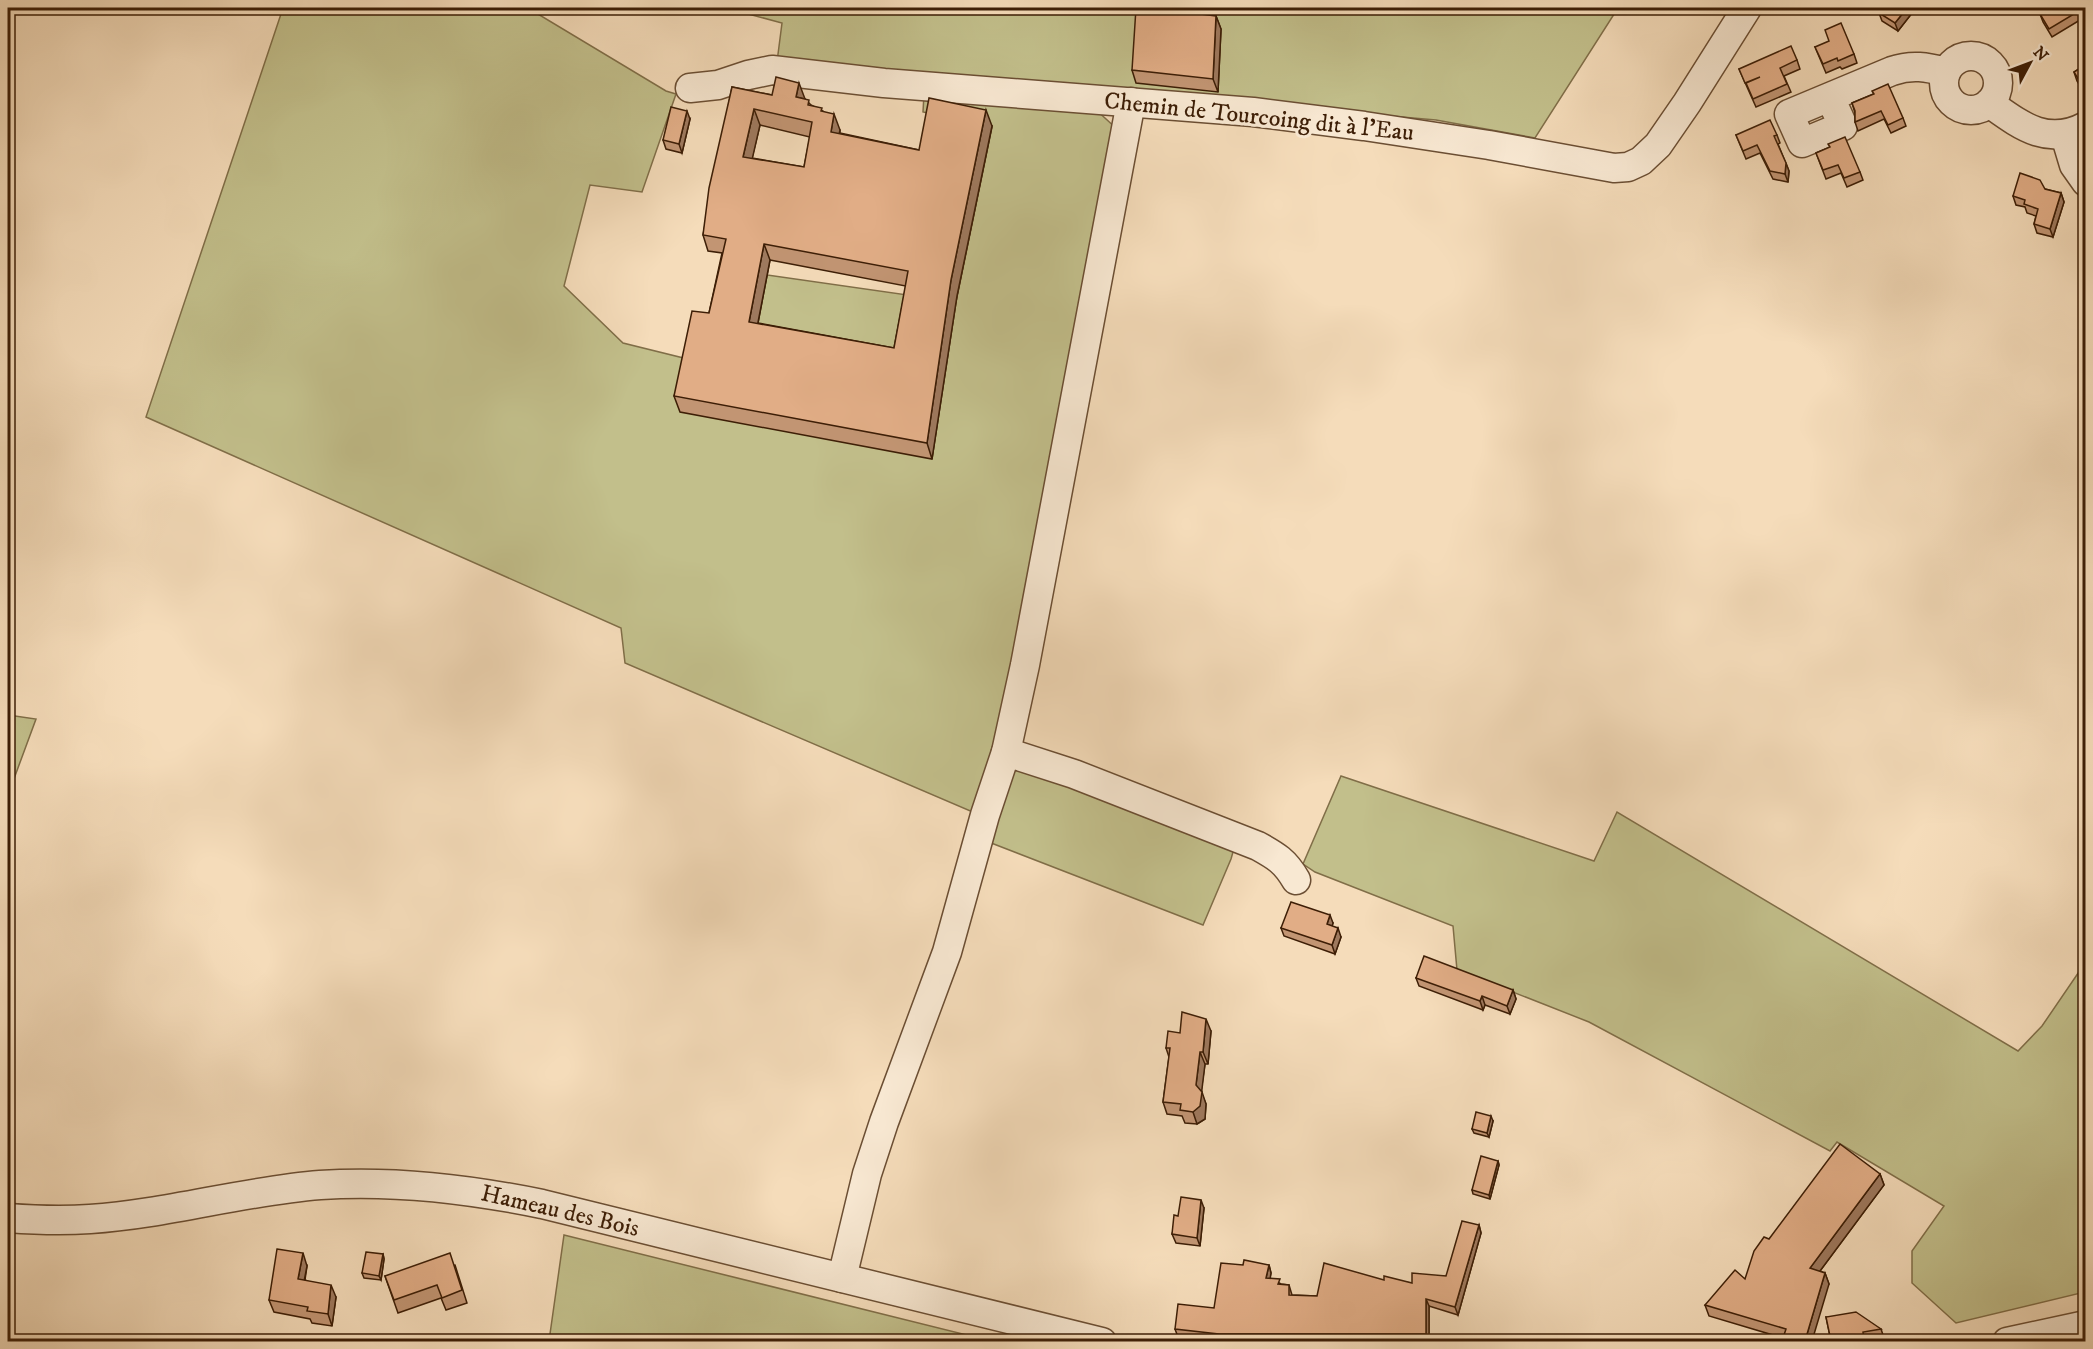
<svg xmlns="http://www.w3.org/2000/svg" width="2093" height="1349" font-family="'IM FELL DW Pica',serif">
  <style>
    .green { fill: #c2bf8b; stroke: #806e48; stroke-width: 1.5 }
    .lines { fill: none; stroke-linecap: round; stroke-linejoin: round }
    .minor-casing { stroke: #6b4e33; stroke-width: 31 }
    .minor { stroke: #f8e8d2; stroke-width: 28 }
    .wall { fill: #c29573; stroke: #3d1e06; stroke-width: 1.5; fill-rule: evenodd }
    .shaded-wall { fill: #9e795e; stroke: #3d1e06; stroke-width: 1.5 }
    .building { fill: #e1ad86; stroke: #3d1e06; stroke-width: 1.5; fill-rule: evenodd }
    .labels { text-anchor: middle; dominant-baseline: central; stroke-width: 6; stroke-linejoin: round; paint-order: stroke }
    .street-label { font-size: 24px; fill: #3d1e06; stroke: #f8e8d2 }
  </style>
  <rect width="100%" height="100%" fill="#f5dcba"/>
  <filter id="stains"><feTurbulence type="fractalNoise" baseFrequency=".00333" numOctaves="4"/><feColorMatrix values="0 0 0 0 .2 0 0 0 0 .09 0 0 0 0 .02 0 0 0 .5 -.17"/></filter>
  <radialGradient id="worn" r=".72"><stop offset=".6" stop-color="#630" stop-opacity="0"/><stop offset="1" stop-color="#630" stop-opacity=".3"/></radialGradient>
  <!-- green -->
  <g class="green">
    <path d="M 283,8 L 528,8 L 666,91 L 676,94 L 642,192 L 590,185 L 564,286 L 623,343 L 712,365 L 739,271 L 956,302 L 992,127 L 923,112 L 924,94 L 1094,108 L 1118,130 L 1007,716 L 975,813 L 625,663 L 621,628 L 146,417 Z"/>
    <path d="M 726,8 L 1618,8 L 1535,138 L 1436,120 L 777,62 L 782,23 Z"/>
    <path d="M 8,715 L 36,719 L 8,795 Z"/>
    <path d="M 1024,766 L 1235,845 L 1231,859 L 1203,925 L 986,841 L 1006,774 Z"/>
    <path d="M 1341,776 L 1594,861 L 1617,812 L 2018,1051 L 2042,1026 L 2085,963 L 2085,1292 L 1956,1323 L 1912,1283 L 1912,1251 L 1944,1206 L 1837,1142 L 1830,1151 L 1589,1022 L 1457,970 L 1453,926 L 1315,872 L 1303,864 Z"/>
    <path d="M 564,1235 L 983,1339 L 983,1342 L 549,1341 Z"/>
  </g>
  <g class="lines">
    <!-- minor casing -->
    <g class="minor-casing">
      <g id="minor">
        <circle cx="1971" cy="83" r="27"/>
        <path d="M 690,88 L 718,85 L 748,75 L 772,70 L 884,83 L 1253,112 L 1364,126 L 1489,145 L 1614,168 L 1628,167 L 1641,161 L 1658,145 L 1687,103 L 1747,8"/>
        <path d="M 1830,97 L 1843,126 L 1802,143 L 1789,114 L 1892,71 C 1912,64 1927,67 1946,72"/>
        <path d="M 1989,103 C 2020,125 2047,147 2086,126"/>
        <path d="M 2065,135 L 2074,165 L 2086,182"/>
        <path d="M 1006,752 L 1074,774 L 1258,846 C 1276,856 1285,861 1296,880"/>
        <path d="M 8,1218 C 35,1220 62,1221 90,1219 C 167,1214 243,1191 320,1185 C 395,1180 469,1189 542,1204 L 1102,1342"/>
        <path d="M 842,1278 L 867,1174 L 884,1122 L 947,952 L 985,815 L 1006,752 L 1025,665 L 1131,102"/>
        <path d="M 2007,1342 L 2086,1325"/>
      </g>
    </g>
    <!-- minor -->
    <use href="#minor" class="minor"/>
  </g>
  <!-- wall -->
  <g class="wall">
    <path d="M 1882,8 L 1916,8 L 1898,31 L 1882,21 L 1879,13 Z"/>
    <path d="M 2048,8 L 2084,8 L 2085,12 L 2085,17 L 2052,37 L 2043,22 L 2040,14 L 2049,8 Z"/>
    <path d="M 1216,16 L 1221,29 L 1218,92 L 1136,83 L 1132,70 Z"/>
    <path d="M 1815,47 L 1854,54 L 1857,63 L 1842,69 L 1840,67 L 1826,73 Z"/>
    <path d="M 1797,60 L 1800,69 L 1784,76 L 1791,92 L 1756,107 L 1739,69 Z"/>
    <path d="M 2085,65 L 2085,94 L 2077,81 L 2074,72 Z"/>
    <path d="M 732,87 L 772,95 L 805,99 L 811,105 L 823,111 L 840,130 L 840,133 L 919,150 L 992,126 L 957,296 L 932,459 L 680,412 L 674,396 L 709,313 L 722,253 L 708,251 L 703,235 ZM 760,125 L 810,137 L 804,167 L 752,158 ZM 770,260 L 906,286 L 894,348 L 758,323 Z"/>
    <path d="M 1873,94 L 1903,118 L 1906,126 L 1891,133 L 1884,119 L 1858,131 L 1855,122 L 1855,113 L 1852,103 Z"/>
    <path d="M 690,119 L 682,153 L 666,149 L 663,140 Z"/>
    <path d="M 1736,135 L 1777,135 L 1780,143 L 1778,144 L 1789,171 L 1788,182 L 1773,179 L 1760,153 L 1746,159 Z"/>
    <path d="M 1830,147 L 1860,172 L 1863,180 L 1847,187 L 1841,173 L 1826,179 L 1816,153 Z"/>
    <path d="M 2045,189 L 2061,193 L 2064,202 L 2053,237 L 2037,233 L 2034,224 L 2036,216 L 2027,213 L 2025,207 L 2016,205 L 2013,196 Z"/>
    <path d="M 1333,923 L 1332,926 L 1341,937 L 1335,954 L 1284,936 L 1281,928 Z"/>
    <path d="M 1416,978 L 1513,990 L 1516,999 L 1510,1014 L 1485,1005 L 1483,1010 L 1419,986 Z"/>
    <path d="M 1211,1031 L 1208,1064 L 1205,1064 L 1201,1092 L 1206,1104 L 1205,1119 L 1197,1124 L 1185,1123 L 1182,1116 L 1167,1114 L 1163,1102 L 1169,1057 L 1166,1048 L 1180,1033 Z"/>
    <path d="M 1493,1121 L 1489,1137 L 1474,1133 L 1472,1129 Z"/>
    <path d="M 1498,1161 L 1499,1165 L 1490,1199 L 1473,1194 L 1472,1190 Z"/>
    <path d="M 1880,1174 L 1884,1185 L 1820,1271 L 1825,1273 L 1829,1284 L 1783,1338 L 1709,1316 L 1705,1305 L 1745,1279 L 1769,1239 Z"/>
    <path d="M 1204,1208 L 1200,1246 L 1176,1243 L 1172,1234 L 1178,1216 Z"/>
    <path d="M 1479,1225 L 1481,1233 L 1458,1315 L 1429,1306 L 1429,1341 L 1222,1341 L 1178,1337 L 1175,1329 L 1214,1308 L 1243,1265 L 1269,1265 L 1271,1273 L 1270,1278 L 1281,1284 L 1289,1285 L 1292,1295 L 1317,1296 L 1384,1280 L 1412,1283 L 1446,1276 Z"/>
    <path d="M 383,1254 L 384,1259 L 381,1280 L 364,1278 L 362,1273 Z"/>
    <path d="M 455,1265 L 467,1303 L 446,1310 L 441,1298 L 398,1313 L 385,1276 Z"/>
    <path d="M 307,1266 L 305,1280 L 336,1297 L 332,1326 L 312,1323 L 310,1319 L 274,1312 L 269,1300 Z"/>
    <path d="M 1826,1317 L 1881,1329 L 1884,1338 L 1866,1341 L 1831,1341 Z"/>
  </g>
  <!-- shaded-wall -->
  <g class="shaded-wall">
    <path d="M 1907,8 L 1916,8 L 1898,31 L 1895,23 Z"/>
    <path d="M 1216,16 L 1221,29 L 1218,92 L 1213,79 Z"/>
    <path d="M 799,83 L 805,99 L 796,97 Z"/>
    <path d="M 754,109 L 760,125 L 749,173 L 743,157 Z"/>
    <path d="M 986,110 L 992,126 L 957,296 L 932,459 L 927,443 L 951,280 Z"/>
    <path d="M 687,111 L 690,119 L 682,153 L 679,144 Z"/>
    <path d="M 834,114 L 840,130 L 836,148 L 831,132 Z"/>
    <path d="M 1786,163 L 1789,171 L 1788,182 L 1785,174 Z"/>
    <path d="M 2061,193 L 2064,202 L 2053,237 L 2050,229 Z"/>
    <path d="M 764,244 L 770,260 L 755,338 L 749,322 Z"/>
    <path d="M 1330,915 L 1333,923 L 1330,933 L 1327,924 Z"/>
    <path d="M 1338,928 L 1341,937 L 1335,954 L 1332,945 Z"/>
    <path d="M 1513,990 L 1516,999 L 1510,1014 L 1507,1006 Z"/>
    <path d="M 1482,996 L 1485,1005 L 1483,1010 L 1480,1001 Z"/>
    <path d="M 1206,1019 L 1211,1031 L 1208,1064 L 1203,1052 Z"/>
    <path d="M 1200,1052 L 1205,1064 L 1201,1097 L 1196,1085 Z"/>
    <path d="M 1202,1092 L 1206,1104 L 1205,1119 L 1197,1124 L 1193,1112 Z"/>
    <path d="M 1491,1116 L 1493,1121 L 1489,1137 L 1487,1133 Z"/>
    <path d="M 1498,1161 L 1499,1165 L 1490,1199 L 1489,1195 Z"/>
    <path d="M 1880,1174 L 1884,1185 L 1814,1279 L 1810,1268 Z"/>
    <path d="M 1201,1200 L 1204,1208 L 1200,1246 L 1197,1238 Z"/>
    <path d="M 1479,1225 L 1481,1233 L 1458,1315 L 1455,1307 Z"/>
    <path d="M 303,1253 L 307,1266 L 302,1292 L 298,1279 Z"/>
    <path d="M 383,1254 L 384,1259 L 381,1280 L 379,1276 Z"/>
    <path d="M 1269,1265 L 1271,1273 L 1269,1285 L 1266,1278 Z"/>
    <path d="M 1825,1273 L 1829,1284 L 1812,1341 L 1805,1341 Z"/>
    <path d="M 331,1285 L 336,1297 L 332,1326 L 328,1314 Z"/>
    <path d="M 1426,1299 L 1429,1306 L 1429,1341 L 1426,1334 Z"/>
  </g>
  <!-- building -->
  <g class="building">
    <path d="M 1136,8 L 1155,8 L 1216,16 L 1213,79 L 1132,70 Z"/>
    <path d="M 1882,8 L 1907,8 L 1895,23 L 1879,13 Z"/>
    <path d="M 2050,8 L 2084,8 L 2049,29 L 2040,14 Z"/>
    <path d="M 1841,23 L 1854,54 L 1838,61 L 1837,58 L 1823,64 L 1815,47 L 1829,41 L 1825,30 Z"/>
    <path d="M 1791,46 L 1797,60 L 1780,68 L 1787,84 L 1753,99 L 1746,83 L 1760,77 L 1745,83 L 1739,69 Z"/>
    <path d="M 2085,47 L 2085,61 L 2080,51 Z"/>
    <path d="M 2085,65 L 2085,86 L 2083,87 L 2074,72 Z"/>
    <path d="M 776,77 L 799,83 L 796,97 L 809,100 L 808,105 L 822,108 L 821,111 L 834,114 L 831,132 L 919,150 L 929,98 L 986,110 L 951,280 L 927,443 L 674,396 L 692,311 L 709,313 L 726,239 L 703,235 L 709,188 L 732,87 L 772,95 ZM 754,109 L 812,122 L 804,167 L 743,157 ZM 764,244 L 908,271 L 894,348 L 749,322 Z"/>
    <path d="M 1888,84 L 1903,118 L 1888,125 L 1881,111 L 1855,122 L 1855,111 L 1852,103 L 1874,94 L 1872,91 Z"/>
    <path d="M 671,107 L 687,111 L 679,144 L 663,140 Z"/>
    <path d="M 1770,120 L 1777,135 L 1774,136 L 1786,163 L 1785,174 L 1770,171 L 1757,145 L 1743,151 L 1736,135 Z"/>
    <path d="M 1845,137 L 1860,172 L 1844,178 L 1838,165 L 1823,170 L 1816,153 L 1830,147 L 1828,144 Z"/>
    <path d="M 2020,173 L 2040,180 L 2045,189 L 2061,193 L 2050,229 L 2034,224 L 2038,209 L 2024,204 L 2025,200 L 2013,196 Z"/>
    <path d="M 1291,902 L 1330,915 L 1327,924 L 1338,928 L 1332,945 L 1281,928 Z"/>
    <path d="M 1424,956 L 1513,990 L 1507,1006 L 1482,996 L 1480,1001 L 1416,978 Z"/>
    <path d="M 1182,1012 L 1206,1019 L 1203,1052 L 1200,1052 L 1196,1085 L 1202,1092 L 1200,1106 L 1193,1112 L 1180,1110 L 1181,1104 L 1163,1102 L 1170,1048 L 1166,1048 L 1168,1031 L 1180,1033 Z"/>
    <path d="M 1476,1112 L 1491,1116 L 1487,1133 L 1472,1129 Z"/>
    <path d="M 1840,1144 L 1880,1174 L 1810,1268 L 1825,1273 L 1805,1341 L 1782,1341 L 1786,1329 L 1705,1305 L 1735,1270 L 1745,1279 L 1754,1251 L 1764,1237 L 1769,1239 Z"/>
    <path d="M 1481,1156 L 1498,1161 L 1489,1195 L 1472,1190 Z"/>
    <path d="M 1181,1197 L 1201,1200 L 1197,1238 L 1172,1234 L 1174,1215 L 1178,1216 Z"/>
    <path d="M 1462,1221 L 1479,1225 L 1455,1307 L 1426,1299 L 1426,1334 L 1219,1334 L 1175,1329 L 1178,1304 L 1214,1308 L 1221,1263 L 1243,1265 L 1244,1260 L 1269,1265 L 1266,1278 L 1280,1279 L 1278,1284 L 1289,1285 L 1289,1295 L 1317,1296 L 1324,1263 L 1384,1280 L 1384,1276 L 1412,1283 L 1412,1273 L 1446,1276 Z"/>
    <path d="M 277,1249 L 303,1253 L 298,1279 L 331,1285 L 328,1314 L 307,1311 L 308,1307 L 269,1300 Z"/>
    <path d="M 366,1252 L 383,1254 L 379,1276 L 362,1273 Z"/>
    <path d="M 450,1253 L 462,1290 L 442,1298 L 437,1285 L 394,1300 L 385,1276 Z"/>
    <path d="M 1856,1312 L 1881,1329 L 1863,1332 L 1864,1339 L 1847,1341 L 1831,1341 L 1826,1317 Z"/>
  </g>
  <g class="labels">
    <!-- street labels -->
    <g class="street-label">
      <text transform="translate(1259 117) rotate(6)">Chemin de Tourcoing dit à l'Eau</text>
      <text transform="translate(560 1211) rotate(13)">Hameau des Bois</text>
    </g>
  </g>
  <!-- margin -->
  <rect width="2093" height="1349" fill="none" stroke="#f5dcba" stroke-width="30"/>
  <rect x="9" y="9" width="2075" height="1331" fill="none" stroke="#3d1e06" stroke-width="3"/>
  <rect x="15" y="15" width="2063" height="1319" fill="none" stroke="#3d1e06" stroke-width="1.5"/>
  <!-- north arrow -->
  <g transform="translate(2030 63) rotate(49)" stroke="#f8e8d2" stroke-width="4.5" paint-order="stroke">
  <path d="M0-4.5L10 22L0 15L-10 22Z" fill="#3d1e06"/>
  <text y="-9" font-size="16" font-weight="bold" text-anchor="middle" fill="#3d1e06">N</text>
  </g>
  <rect width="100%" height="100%" filter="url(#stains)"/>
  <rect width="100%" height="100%" fill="url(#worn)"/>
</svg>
